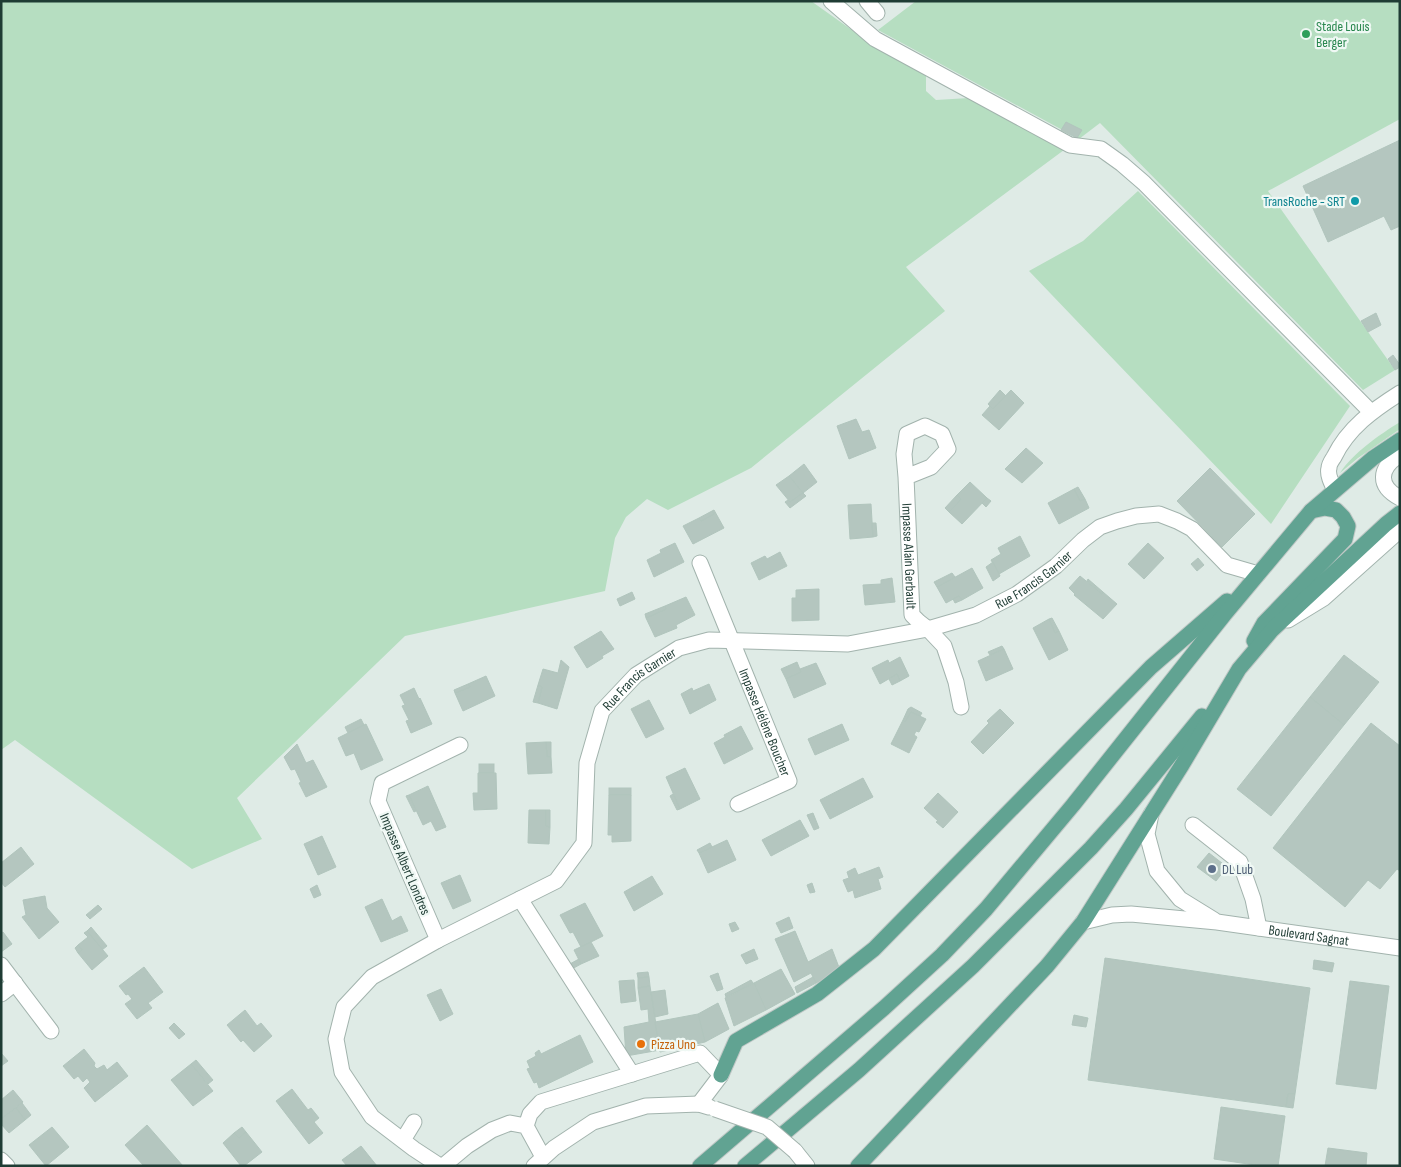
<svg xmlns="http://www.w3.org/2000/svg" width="1401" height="1167" font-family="'Sofia Sans Condensed',sans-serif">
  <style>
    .green { fill: #b6dec1 }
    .building { fill: #b4c6bf; stroke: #b1c5bd }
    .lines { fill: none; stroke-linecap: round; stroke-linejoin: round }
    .minor-casing { stroke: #a2b3ad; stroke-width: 17 }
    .major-casing { stroke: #c0c8c6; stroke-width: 17 }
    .minor { stroke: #fff; stroke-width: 15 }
    .major { stroke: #61a392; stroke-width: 15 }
    .minor-bridge-casing { stroke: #a2b3ad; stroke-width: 17; stroke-linecap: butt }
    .minor-bridge { stroke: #fff; stroke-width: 15 }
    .leisure-dot { fill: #2e9e5b; stroke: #eff8f4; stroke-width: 2 }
    .culture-dot { fill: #0f9aa8; stroke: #eff8f4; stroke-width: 2 }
    .service-dot { fill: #5c6f8a; stroke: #eff8f4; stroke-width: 2 }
    .food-dot { fill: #e8710a; stroke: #eff8f4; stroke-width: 2 }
    .labels { text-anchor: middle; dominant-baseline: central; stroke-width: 4.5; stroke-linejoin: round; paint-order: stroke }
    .leisure-label { font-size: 14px; fill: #27864d; stroke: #eff8f4; text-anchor: start }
    .culture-label { font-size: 14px; fill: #0d838f; stroke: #eff8f4; text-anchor: end }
    .street-label { font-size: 14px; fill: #1f3c34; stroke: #eff8f4 }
    .service-label { font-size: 14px; fill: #4e5e75; stroke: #eff8f4; text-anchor: start }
    .food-label { font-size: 14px; fill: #c56008; stroke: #eff8f4; text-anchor: start }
  </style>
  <rect width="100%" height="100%" fill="#dfebe6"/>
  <!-- green -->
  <g class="green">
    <path d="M 1,1 L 811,1 L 880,50 L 926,75 L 926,91 L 936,100 L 969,98 L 1064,150 L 906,267 L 945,311 L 751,468 L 668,510 L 647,499 L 626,517 L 615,538 L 605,591 L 405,636 L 237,798 L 262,839 L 192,869 L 15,740 L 1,750 Z"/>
    <path d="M 916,1 L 1400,1 L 1400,119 L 1268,191 L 1395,370 L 1363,390 L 1100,123 L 1079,139 L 878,30 Z"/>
    <path d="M 1138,191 L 1350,406 L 1271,524 L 1029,271 L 1083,241 Z"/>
    <path d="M 1400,422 L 1400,429 L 1358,458 L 1340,473 C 1353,453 1379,435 1400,422 Z"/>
  </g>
  <!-- building -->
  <g class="building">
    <path d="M 1066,122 L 1082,130 L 1077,138 L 1061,130 Z"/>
    <path d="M 1400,140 L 1400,226 L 1391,230 L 1384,216 L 1328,242 L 1303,186 Z"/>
    <path d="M 1376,313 L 1381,325 L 1368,332 L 1361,321 Z"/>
    <path d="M 1393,355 L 1400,365 L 1400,367 L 1395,370 L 1388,359 Z"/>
    <path d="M 1000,390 L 1006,396 L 993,409 L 988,404 Z"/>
    <path d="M 1011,390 L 1024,403 L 999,430 L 982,415 L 990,406 L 993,409 Z"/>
    <path d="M 856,419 L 862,432 L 869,430 L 876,448 L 849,459 L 837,426 Z"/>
    <path d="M 1026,448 L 1043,463 L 1022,483 L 1005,469 Z"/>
    <path d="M 804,464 L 817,482 L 803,493 L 789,476 Z"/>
    <path d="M 1210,468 L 1255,514 L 1222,547 L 1177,501 Z"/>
    <path d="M 789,476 L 803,493 L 790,502 L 776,485 Z"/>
    <path d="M 970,482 L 987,498 L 962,524 L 949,512 L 961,499 L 957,495 Z"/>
    <path d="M 1078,487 L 1085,499 L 1080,501 L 1074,489 Z"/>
    <path d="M 1074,489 L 1080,501 L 1085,499 L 1089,508 L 1059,524 L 1048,503 Z"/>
    <path d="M 803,493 L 806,496 L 790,508 L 785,502 L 788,500 L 790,502 Z"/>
    <path d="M 957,495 L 961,499 L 949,512 L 945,508 Z"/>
    <path d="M 987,498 L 991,501 L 986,507 L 982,503 Z"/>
    <path d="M 871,504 L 873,537 L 850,539 L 848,505 Z"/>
    <path d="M 714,510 L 724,528 L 693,544 L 683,526 L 699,518 L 701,521 L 714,514 L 712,511 Z"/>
    <path d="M 712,511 L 714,514 L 701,521 L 699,518 Z"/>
    <path d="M 872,523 L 876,523 L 877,536 L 873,537 Z"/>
    <path d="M 1020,536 L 1030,556 L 999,574 L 991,560 L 1001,554 L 998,548 Z"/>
    <path d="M 675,543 L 684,562 L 654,577 L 647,560 L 661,553 L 660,550 Z"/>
    <path d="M 1148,543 L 1164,558 L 1144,579 L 1128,564 Z"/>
    <path d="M 780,552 L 787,566 L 759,580 L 751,563 L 765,556 L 767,559 Z"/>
    <path d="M 1198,558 L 1204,565 L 1197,571 L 1191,564 Z"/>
    <path d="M 993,562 L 1000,576 L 993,581 L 986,567 Z"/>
    <path d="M 972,568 L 983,588 L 962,600 L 959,596 L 946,603 L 937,587 Z"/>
    <path d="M 952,573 L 955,577 L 937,587 L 934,582 Z"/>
    <path d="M 1080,576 L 1102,594 L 1103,592 L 1117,604 L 1103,619 L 1074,595 L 1075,594 L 1069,588 Z"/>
    <path d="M 892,578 L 895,602 L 865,605 L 863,585 L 881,584 L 881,580 Z"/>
    <path d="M 1088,579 L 1103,592 L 1102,594 L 1087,581 Z"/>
    <path d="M 819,589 L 819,620 L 792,621 L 792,598 L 796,598 L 796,590 Z"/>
    <path d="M 632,592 L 635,599 L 620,606 L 617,599 Z"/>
    <path d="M 959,596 L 962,600 L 955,603 L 953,599 Z"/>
    <path d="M 686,597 L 695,615 L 676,625 L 677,628 L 655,637 L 646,618 L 666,609 L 665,606 Z"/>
    <path d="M 665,606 L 666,609 L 646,618 L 645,614 Z"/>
    <path d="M 1052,618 L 1059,631 L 1055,633 L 1049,619 Z"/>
    <path d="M 1049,619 L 1055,633 L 1059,631 L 1068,650 L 1049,660 L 1033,628 Z"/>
    <path d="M 601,631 L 614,649 L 602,656 L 603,658 L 587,668 L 574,647 Z"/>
    <path d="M 1002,646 L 1004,649 L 990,655 L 988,652 Z"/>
    <path d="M 1004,649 L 1013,669 L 986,681 L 978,661 Z"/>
    <path d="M 1344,655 L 1379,682 L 1344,725 L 1310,697 Z"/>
    <path d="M 900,657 L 909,676 L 900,681 L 897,674 L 880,684 L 872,668 L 888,660 L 889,663 Z"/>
    <path d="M 561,660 L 569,667 L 557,709 L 538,703 L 542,687 L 538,685 L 543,669 L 558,673 Z"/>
    <path d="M 797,662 L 801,672 L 786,679 L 781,669 Z"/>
    <path d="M 816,663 L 826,684 L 794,698 L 786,679 L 801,672 L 800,669 Z"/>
    <path d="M 897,674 L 900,681 L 892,685 L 889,679 Z"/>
    <path d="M 486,676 L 495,696 L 463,711 L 455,693 L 470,687 L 468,684 Z"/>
    <path d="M 468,684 L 470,687 L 455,693 L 454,690 Z"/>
    <path d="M 709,684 L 716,700 L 690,714 L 681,694 L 692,688 L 693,691 Z"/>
    <path d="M 538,685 L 542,687 L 538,703 L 533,702 Z"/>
    <path d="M 414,688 L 419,699 L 420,698 L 432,724 L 411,733 L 406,721 L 409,720 L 402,706 L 405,705 L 400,695 Z"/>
    <path d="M 1310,697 L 1344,725 L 1271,816 L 1237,789 Z"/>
    <path d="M 649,700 L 664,729 L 646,738 L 631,709 Z"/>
    <path d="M 911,707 L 922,713 L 920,716 L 911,712 L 905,722 L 903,720 L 908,709 Z"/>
    <path d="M 1000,709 L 1014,723 L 983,754 L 971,742 L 989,723 L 987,721 Z"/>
    <path d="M 911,712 L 926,719 L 919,732 L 916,731 L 914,735 L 917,737 L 909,753 L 891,744 L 903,720 L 905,722 Z"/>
    <path d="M 361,719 L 364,725 L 348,733 L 345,727 Z"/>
    <path d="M 1371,723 L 1400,746 L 1400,871 L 1397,869 L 1380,889 L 1368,880 L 1345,907 L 1273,848 Z"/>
    <path d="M 366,724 L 383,760 L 361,770 L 354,753 L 346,756 L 338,738 Z"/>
    <path d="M 842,724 L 849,740 L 815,755 L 808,739 Z"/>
    <path d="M 741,726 L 753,749 L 724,764 L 714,743 L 725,737 L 724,735 Z"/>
    <path d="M 546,742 L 551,742 L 551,757 L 547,757 Z"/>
    <path d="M 546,742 L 547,757 L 551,757 L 552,773 L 528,774 L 526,743 Z"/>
    <path d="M 297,744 L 306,763 L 313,760 L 327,787 L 306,797 L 299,783 L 301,782 L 295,769 L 291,770 L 284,757 Z"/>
    <rect x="479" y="764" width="15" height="9"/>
    <path d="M 685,768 L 700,799 L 680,809 L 666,777 Z"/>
    <path d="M 478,773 L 496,773 L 497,809 L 474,810 L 473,793 L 478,793 Z"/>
    <path d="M 863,778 L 873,797 L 830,819 L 820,800 Z"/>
    <path d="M 428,786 L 446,827 L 436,831 L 431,821 L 423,825 L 409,795 Z"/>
    <rect x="609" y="788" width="22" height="7"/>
    <path d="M 938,793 L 958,812 L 943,828 L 936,822 L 938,821 L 924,808 Z"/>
    <path d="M 673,794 L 680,809 L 677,810 L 670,796 Z"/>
    <path d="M 409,795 L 416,811 L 414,812 L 406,796 Z"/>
    <path d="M 609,795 L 631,795 L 631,841 L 612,842 L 612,835 L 608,835 Z"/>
    <path d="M 529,810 L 546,810 L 546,826 L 550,827 L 549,844 L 528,843 Z"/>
    <path d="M 546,810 L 550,810 L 550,827 L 546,826 Z"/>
    <path d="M 813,813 L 819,828 L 814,830 L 807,815 Z"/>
    <path d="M 800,820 L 809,836 L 771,856 L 762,840 Z"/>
    <path d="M 322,836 L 336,867 L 318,875 L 304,844 Z"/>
    <path d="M 727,840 L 736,860 L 708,873 L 699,853 Z"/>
    <path d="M 710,843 L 712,847 L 699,853 L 697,850 Z"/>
    <path d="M 21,847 L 34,864 L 5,887 L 1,882 L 1,863 Z"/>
    <path d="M 1209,853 L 1227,867 L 1216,881 L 1197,867 Z"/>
    <path d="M 879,867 L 883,877 L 878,879 L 881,889 L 855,898 L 853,890 L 848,892 L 843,880 L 849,878 L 847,872 L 855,868 L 858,875 Z"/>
    <path d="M 460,875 L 471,901 L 453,909 L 441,883 Z"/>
    <path d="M 652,876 L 663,894 L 634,911 L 624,892 Z"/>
    <path d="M 812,883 L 815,892 L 810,893 L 807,885 Z"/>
    <path d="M 317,885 L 321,895 L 314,898 L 310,889 Z"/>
    <path d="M 45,896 L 47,908 L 59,922 L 39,939 L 22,917 L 26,915 L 23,900 Z"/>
    <path d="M 382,899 L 392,921 L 401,916 L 408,931 L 381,942 L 365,907 Z"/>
    <path d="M 585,903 L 603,936 L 581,947 L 573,932 L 570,933 L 560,915 Z"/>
    <path d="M 98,905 L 102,909 L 90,919 L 86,915 Z"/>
    <path d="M 789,917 L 793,928 L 781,933 L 776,923 Z"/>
    <path d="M 735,922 L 739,929 L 732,932 L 729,924 Z"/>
    <path d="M 91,927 L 107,946 L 102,950 L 87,931 Z"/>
    <path d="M 87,931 L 108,956 L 92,970 L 78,953 L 82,950 L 78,945 L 88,937 L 84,933 Z"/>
    <path d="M 795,931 L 808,962 L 832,949 L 840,970 L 816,983 L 811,973 L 794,982 L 775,939 Z"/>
    <path d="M 3,932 L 12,944 L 1,952 L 1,933 Z"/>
    <path d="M 591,942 L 599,956 L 581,964 L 574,950 Z"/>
    <path d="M 78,945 L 82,950 L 78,953 L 75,948 Z"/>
    <path d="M 754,949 L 758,959 L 746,964 L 741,955 Z"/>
    <path d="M 1105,958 L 1310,988 L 1295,1094 L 1288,1094 L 1286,1107 L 1088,1080 Z"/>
    <path d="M 579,959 L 581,964 L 570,970 L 568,965 Z"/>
    <path d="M 1314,960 L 1334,963 L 1332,972 L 1313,969 Z"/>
    <path d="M 144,967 L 163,992 L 148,1003 L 152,1008 L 137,1019 L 125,1004 L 132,999 L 128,994 L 126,995 L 119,986 Z"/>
    <path d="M 781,969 L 795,994 L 766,1010 L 754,983 Z"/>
    <path d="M 648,972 L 649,977 L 638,978 L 637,973 Z"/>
    <path d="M 718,973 L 723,989 L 717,991 L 710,976 Z"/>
    <path d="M 649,977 L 650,986 L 638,988 L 638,978 Z"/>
    <path d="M 813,977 L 816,983 L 797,993 L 795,987 Z"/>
    <path d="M 634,980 L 636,1001 L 621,1003 L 619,981 Z"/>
    <path d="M 751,980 L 753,983 L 726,997 L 725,994 Z"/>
    <path d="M 1350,981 L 1389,986 L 1376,1089 L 1336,1084 Z"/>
    <path d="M 754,983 L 766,1010 L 734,1026 L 725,998 Z"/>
    <path d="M 650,986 L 660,1050 L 626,1056 L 624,1027 L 649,1022 L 648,1009 L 641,1010 L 638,988 Z"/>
    <path d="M 441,989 L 453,1014 L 440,1021 L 427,995 Z"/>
    <path d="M 665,990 L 668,1014 L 655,1017 L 651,992 Z"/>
    <path d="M 718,1003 L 729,1029 L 705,1042 L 698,1014 Z"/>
    <path d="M 245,1010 L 257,1026 L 261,1023 L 272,1036 L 254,1052 L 243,1040 L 241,1042 L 227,1025 Z"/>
    <path d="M 698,1014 L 705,1042 L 660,1052 L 655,1022 Z"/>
    <path d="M 1074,1015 L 1088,1018 L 1086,1027 L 1072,1025 Z"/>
    <path d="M 174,1023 L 185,1034 L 179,1039 L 169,1028 Z"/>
    <path d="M 580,1035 L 593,1062 L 539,1088 L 537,1082 L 534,1083 L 527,1069 L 530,1068 L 527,1061 L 536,1056 L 535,1053 L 539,1050 L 541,1054 Z"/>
    <path d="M 84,1049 L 95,1063 L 94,1066 L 97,1069 L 104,1065 L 107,1070 L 117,1062 L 128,1076 L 95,1102 L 84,1088 L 90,1082 L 87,1078 L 83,1082 L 78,1076 L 74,1079 L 63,1066 Z"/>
    <path d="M 1,1053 L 8,1061 L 1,1066 Z"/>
    <path d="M 196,1060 L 213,1080 L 208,1084 L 191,1064 Z"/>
    <path d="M 191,1064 L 213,1091 L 193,1106 L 171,1080 Z"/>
    <path d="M 292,1089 L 308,1110 L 311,1108 L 319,1118 L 314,1122 L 323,1133 L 309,1144 L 276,1101 Z"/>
    <path d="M 13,1090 L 23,1102 L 1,1119 L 1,1100 Z"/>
    <path d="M 1288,1094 L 1295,1094 L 1293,1108 L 1286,1107 Z"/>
    <path d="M 22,1103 L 31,1115 L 25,1120 L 16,1108 Z"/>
    <path d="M 1221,1107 L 1285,1116 L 1278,1166 L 1262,1166 L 1214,1159 Z"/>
    <path d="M 16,1108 L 25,1120 L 9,1133 L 1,1124 L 1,1119 Z"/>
    <path d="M 147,1125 L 183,1166 L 144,1166 L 125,1145 Z"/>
    <path d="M 52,1127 L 69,1147 L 46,1166 L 29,1145 Z"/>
    <path d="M 242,1127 L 246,1132 L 239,1138 L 234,1133 Z"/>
    <path d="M 246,1132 L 262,1152 L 244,1166 L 241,1166 L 223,1143 L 234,1133 L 239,1138 Z"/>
    <path d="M 361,1146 L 377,1166 L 347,1166 L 342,1160 Z"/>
    <path d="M 1328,1148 L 1367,1153 L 1366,1166 L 1325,1166 Z"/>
  </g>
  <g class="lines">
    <!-- minor casing -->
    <g class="minor-casing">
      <g id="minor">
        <path d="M 831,1 L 875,39 L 1070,145 L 1101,149 L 1122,164 L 1144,183 L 1371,412"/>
        <path d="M 867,1 L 877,13"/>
        <path d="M 1400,455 C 1379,468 1377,486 1400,498"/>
        <path id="s1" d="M 906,477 L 931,467 L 948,449 L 942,434 L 925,426 L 907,434 L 904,454 L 906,477 L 912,615 L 919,622 L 928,629 L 944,646 L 956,682 L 961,707"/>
        <path d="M 1335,490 C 1332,484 1327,475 1329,468 C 1329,464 1332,460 1334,457 C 1348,428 1373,410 1400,393"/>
        <path id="s2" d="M 700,563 L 789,781 L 738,804"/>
        <path d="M 1288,620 L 1324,598 L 1400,530"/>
        <path d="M 1151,814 L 1147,834 L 1157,871 L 1180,899 L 1214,920"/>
        <path d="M 1193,825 L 1240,862 L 1253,899 L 1259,928"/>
        <path d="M 520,899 L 632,1074"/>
        <path id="s3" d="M 1083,922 L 1112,915 L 1131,914 L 1217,922 L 1400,948"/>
        <path d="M 438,940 L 378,801 L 382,783 L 460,745"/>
        <path d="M 1,965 L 51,1031"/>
        <path d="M 1,994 L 15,983"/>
        <path d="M 526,1126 L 530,1114 L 541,1102 L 700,1053 L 721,1075 L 699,1104"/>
        <path d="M 403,1140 L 414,1122"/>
        <path d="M 795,1151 L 807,1166"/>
        <path d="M 1,1160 L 7,1166"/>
        <path id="s4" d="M 440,1166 L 414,1149 L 372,1117 L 342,1072 L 336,1039 L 344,1007 L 372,977 L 438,940 L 556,881 L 584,843 L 587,763 L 602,711 L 636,675 L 679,648 L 709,640 L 848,644 L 928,629 L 976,615 L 1017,594 L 1056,566 L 1083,540 L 1100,527 L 1117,521 L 1136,516 L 1159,514 L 1177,521 L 1192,529 L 1227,565 L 1258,574"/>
        <path d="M 443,1166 L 467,1146 L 492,1130 L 510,1123 L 526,1126 L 543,1157"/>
        <path d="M 534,1166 L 554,1148 L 593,1122 L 646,1106 L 699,1104 L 709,1107"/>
      </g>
    </g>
    <!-- major casing -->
    <g class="major-casing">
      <g id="major">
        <path d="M 1254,641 L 1264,623 L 1345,539 L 1348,526 L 1343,517 L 1336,510 L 1325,508 L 1311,511"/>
        <path d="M 721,1075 L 736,1041 L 817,994 L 874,949 L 1151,667 L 1227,601"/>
        <path d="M 700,1166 L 884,1008 L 942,955 L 986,909 L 1073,805 L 1224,615 L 1311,511 L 1373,458 L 1400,440"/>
        <path d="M 745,1166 L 859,1070 L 973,966 L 1091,848 L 1126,809 L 1202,716"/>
        <path d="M 858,1166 L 1047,966 L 1083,922 L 1182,765 L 1239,669 L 1272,630 L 1386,524 L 1400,513"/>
      </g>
    </g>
    <!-- minor -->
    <use href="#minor" class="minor"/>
    <!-- major -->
    <use href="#major" class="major"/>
    <!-- minor-bridge casing -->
    <g class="minor-bridge-casing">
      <path id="minor-bridge" d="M 715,1109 L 767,1127 L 795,1151"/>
    </g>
    <!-- minor-bridge -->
    <use href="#minor-bridge" class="minor-bridge"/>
  </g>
  <!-- markers -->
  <circle class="leisure-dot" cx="1306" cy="34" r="5"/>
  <circle class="culture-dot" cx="1355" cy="201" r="5"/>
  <circle class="service-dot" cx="1212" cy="869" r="5"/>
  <circle class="food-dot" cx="641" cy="1044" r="5"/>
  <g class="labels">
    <!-- leisure labels -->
    <g class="leisure-label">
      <text x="1316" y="26">Stade Louis<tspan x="1316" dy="16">Berger</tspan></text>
    </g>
    <!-- culture labels -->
    <g class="culture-label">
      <text x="1345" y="201">TransRoche - SRT</text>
    </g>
    <!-- street labels -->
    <g class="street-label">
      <text stroke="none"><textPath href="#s1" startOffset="229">Impasse Alain Gerbault</textPath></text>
      <text stroke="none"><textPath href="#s4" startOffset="1104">Rue Francis Garnier</textPath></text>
      <text stroke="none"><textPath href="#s4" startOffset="684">Rue Francis Garnier</textPath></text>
      <text stroke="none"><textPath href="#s2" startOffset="172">Impasse Hélène Boucher</textPath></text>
      <text transform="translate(405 864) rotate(67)">Impasse Albert Londres</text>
      <text stroke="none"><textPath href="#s3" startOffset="228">Boulevard Sagnat</textPath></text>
    </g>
    <!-- service labels -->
    <g class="service-label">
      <text x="1222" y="869">DL Lub</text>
    </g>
    <!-- food labels -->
    <g class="food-label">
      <text x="651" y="1044">Pizza Uno</text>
    </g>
  </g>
  <!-- border -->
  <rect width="1401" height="1167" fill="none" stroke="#1f3c34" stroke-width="5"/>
</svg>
